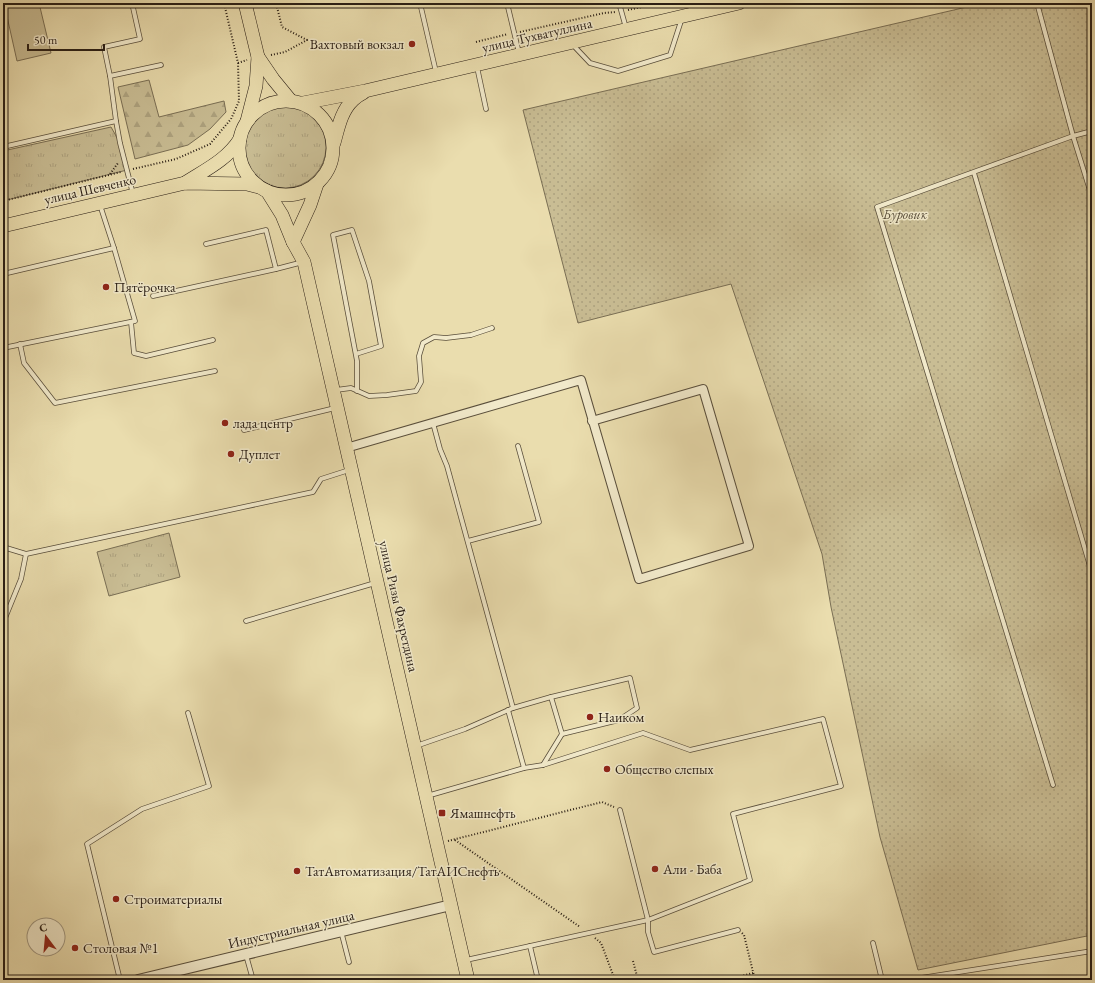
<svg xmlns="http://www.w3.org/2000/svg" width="1095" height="983" font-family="'EB Garamond',serif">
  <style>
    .grass { fill: url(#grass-tufts); stroke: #796e54 }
    .forest { fill: url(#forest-firs); stroke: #796e54 }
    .park { fill: url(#park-dots); stroke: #796e54 }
    .pitch { fill: #c9bd94; stroke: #796e54 }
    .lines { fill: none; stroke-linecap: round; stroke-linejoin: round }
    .service-casing { stroke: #594e3b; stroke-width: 5.5 }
    .minor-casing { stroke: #594e3b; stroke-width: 10 }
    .tertiary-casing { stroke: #594e3b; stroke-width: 12 }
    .primary-casing { stroke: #291e15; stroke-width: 14 }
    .path { stroke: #291e15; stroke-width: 2; stroke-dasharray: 1 2; stroke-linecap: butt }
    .service { stroke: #f1e9ca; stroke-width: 4 }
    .minor { stroke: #f1e9ca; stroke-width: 8 }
    .tertiary { stroke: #f1e9ca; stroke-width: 10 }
    .primary { stroke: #eaddae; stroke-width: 13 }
    .poi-dot { fill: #8f2418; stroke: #f1e9ca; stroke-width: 1.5 }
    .labels { text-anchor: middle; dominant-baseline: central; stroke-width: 3; stroke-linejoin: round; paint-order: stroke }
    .street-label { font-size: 14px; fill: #291e15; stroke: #f1e9ca }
    .poi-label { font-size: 14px; fill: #291e15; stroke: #f1e9ca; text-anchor: start }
    .park-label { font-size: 14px; font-style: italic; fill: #594e3b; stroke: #f1e9ca }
  </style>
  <defs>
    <pattern id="grass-tufts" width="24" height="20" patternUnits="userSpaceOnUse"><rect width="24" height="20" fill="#c9bd94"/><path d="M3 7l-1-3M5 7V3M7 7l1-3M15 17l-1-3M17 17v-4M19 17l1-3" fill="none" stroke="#ada27f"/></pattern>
    <pattern id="forest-firs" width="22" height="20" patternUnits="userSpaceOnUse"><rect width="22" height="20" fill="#c9bd94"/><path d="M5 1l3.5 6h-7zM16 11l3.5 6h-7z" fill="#ada27f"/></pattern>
    <pattern id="park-dots" width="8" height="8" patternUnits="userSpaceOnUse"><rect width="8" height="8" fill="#c9bd94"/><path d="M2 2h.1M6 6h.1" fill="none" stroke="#ada27f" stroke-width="1.8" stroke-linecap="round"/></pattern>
  </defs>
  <rect width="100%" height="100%" fill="#eaddae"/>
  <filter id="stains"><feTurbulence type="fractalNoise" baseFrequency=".005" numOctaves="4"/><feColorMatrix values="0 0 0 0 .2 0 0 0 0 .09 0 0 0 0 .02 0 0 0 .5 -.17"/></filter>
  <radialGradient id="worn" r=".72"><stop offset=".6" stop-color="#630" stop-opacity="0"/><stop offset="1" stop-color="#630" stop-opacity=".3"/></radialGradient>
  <!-- grass -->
  <g class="grass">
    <circle cx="285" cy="147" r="41"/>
    <path d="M 111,127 L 120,143 L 127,170 L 3,201 L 3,151 Z"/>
    <path d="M 169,533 L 180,577 L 109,596 L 97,552 Z"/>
  </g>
  <!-- forest -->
  <path class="forest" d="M 149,80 L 159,117 L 224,101 L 226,112 L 210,129 L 188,145 L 135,159 L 118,87 Z"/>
  <!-- park -->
  <path class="park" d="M 984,3 L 1092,3 L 1092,935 L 918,970 L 880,837 L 831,607 L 822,554 L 731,284 L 578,323 L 523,110 Z"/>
  <!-- pitch -->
  <path class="pitch" d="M 4,3 L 39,3 L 51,53 L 17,61 Z"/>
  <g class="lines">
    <!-- service casing -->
    <g class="service-casing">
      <g id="service">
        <path d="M 420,3 L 436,72"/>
        <path d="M 507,3 L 519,53"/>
        <path d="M 619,3 L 626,28"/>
        <path d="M 1037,3 L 1073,136 L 1092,197"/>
        <path d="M 573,45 L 590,63 L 618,71 L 670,55 L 682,18"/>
        <path d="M 477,67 L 486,109"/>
        <path d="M 110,76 L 104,47 L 140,39 L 132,3"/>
        <path d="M 116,121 L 110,76 L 161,65"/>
        <path d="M 3,147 L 116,121 L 120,143 L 133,194"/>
        <path d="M 974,173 L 1092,573"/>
        <path d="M 206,244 L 266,230 L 276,269 L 303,262"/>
        <path d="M 3,274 L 114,248"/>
        <path d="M 153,296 L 276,269"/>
        <path d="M 131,322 L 134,353 L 146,356 L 213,340"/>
        <path d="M 20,344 L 24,363 L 55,403 L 215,371"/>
        <path d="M 3,348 L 135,321 L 114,248 L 100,205"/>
        <path d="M 356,354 L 381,346 L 369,281 L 352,230 L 333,235 L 357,361 L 357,391"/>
        <path d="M 336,390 L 351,388 L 369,396 L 387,395 L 416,391 L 421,382 L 419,356 L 423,343 L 434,337 L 446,338 L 471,335 L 492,328"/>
        <path d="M 433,423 L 440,449 L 447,466 L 513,708"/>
        <path d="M 244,430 L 335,408"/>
        <path d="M 468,541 L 539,522 L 518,446"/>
        <path d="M 3,547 L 26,554 L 313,492 L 321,479 L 349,470"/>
        <path d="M 246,621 L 375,583"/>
        <path d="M 3,623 L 21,579 L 26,554"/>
        <path d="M 508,710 L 524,768"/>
        <path d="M 416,746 L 465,729 L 513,708 L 551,697 L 630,678 L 637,708 L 619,720 L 562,734"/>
        <path d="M 543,765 L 562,734 L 551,697"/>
        <path d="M 1053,785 L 877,207 L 1073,136 L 1092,131"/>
        <path d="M 427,796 L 524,768 L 543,765 L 643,733 L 690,750 L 823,719 L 841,786 L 733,814 L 750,880 L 648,920 L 466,960"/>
        <path d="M 620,810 L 648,920 L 648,932 L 654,952 L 738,930"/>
        <path d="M 341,931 L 349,962"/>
        <path d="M 873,943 L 882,980"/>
        <path d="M 530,946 L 538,980"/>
        <path d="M 246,955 L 253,980"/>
        <path d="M 120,980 L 87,844 L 142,809 L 209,786 L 188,713"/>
        <path d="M 561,980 L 562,980"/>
        <path d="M 908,980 L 1092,951"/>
      </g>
    </g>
    <!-- minor casing -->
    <g class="minor-casing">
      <path id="minor" d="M 346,448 L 581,380 L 639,579 L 749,546 L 703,389 L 592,421"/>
    </g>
    <!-- tertiary casing -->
    <g class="tertiary-casing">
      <path id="tertiary" d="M 138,980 L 451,905"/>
    </g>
    <!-- primary casing -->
    <g class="primary-casing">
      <g id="primary">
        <path d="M 245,3 L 258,57 L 256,86 L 247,121"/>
        <path d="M 258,57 L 273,79 L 291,101"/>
        <circle cx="286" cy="148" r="47"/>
        <path d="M 303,103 L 365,91 L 739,3"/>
        <path d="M 334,143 C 338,129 341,111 353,100 C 356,97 359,95 363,93"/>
        <path d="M 185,183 C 205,170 227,160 240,139"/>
        <path d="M 267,191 L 282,215 L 293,242 L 304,262 L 468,980"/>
        <path d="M 3,226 L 185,183 L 247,184 L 259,187"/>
        <path d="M 293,242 L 310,205 L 317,184"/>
      </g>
    </g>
    <!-- path -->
    <g class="path">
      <path d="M 628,10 L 660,3"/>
      <path d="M 520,32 L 604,13 L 616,12"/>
      <path d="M 476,42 L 508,34"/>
      <path d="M 271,55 L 285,52 L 307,40 L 282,27 L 276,3"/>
      <path d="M 238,63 L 247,60"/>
      <path d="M 133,169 L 176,159 L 210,144 L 231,119 L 239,101 L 238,63 L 224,3"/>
      <path d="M 110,174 L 118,163"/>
      <path d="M 3,201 L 121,172"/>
      <path d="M 455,840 L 580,927"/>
      <path d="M 448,841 L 602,802 L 614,807"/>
      <path d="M 742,933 L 744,935 L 755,980"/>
      <path d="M 595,938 L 601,943 L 615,980"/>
      <path d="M 633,961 L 638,980"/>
      <path d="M 726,980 L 753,973"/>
    </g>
    <!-- service -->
    <use href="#service" class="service"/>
    <!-- minor -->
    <use href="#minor" class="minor"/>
    <!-- tertiary -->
    <use href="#tertiary" class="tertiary"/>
    <!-- primary -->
    <use href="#primary" class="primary"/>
  </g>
  <!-- markers -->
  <g class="poi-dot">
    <circle cx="412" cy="44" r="4"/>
    <circle cx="106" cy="287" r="4"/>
    <circle cx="225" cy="423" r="4"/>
    <circle cx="231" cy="454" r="4"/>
    <circle cx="590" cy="717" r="4"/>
    <circle cx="607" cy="769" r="4"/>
    <rect x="438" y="809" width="8" height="8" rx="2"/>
    <circle cx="655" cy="869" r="4"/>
    <circle cx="297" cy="871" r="4"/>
    <circle cx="116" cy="899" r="4"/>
    <circle cx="75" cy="948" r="4"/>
  </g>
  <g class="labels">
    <!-- street labels -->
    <g class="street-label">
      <text transform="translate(537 35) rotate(-13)">улица Тухватуллина</text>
      <text transform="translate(90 189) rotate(-13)">улица Шевченко</text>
      <text transform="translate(399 606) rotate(77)">улица Ризы Фахретдина</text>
      <text transform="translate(291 929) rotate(-13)">Индустриальная улица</text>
    </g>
    <!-- poi labels -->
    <g class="poi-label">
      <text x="404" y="44" text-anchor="end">Вахтовый вокзал</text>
      <text x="114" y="287">Пятёрочка</text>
      <text x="233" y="423">лада центр</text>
      <text x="239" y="454">Дуплет</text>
      <text x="598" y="717">Наиком</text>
      <text x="615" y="769">Общество слепых</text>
      <text x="450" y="813">Ямашнефть</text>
      <text x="663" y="869">Али - Баба</text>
      <text x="305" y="871">ТатАвтоматизация/ТатАИСнефть</text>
      <text x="124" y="899">Строиматериалы</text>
      <text x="83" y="948">Столовая №1</text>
    </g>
    <!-- park labels -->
    <g class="park-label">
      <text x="905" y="214">Буровик</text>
    </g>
  </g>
  <!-- margin -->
  <rect width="1095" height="983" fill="none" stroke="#eaddae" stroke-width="16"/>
  <rect x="4" y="4" width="1087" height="975" fill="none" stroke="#291e15" stroke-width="2"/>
  <rect x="8" y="8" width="1079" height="967" fill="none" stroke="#291e15"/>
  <!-- north arrow -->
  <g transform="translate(46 937) rotate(344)"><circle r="19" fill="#f1e9ca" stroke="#a19882"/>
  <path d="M0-3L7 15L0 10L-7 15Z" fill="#8f2418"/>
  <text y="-6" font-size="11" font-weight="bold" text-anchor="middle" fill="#291e15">С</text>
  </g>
  <!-- scale -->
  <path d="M28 44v6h76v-6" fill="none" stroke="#291e15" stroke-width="2"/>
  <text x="34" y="44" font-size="12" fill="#291e15" stroke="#f1e9ca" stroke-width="3" paint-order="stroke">50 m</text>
  <rect width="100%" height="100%" filter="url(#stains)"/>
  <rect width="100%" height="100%" fill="url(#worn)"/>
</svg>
